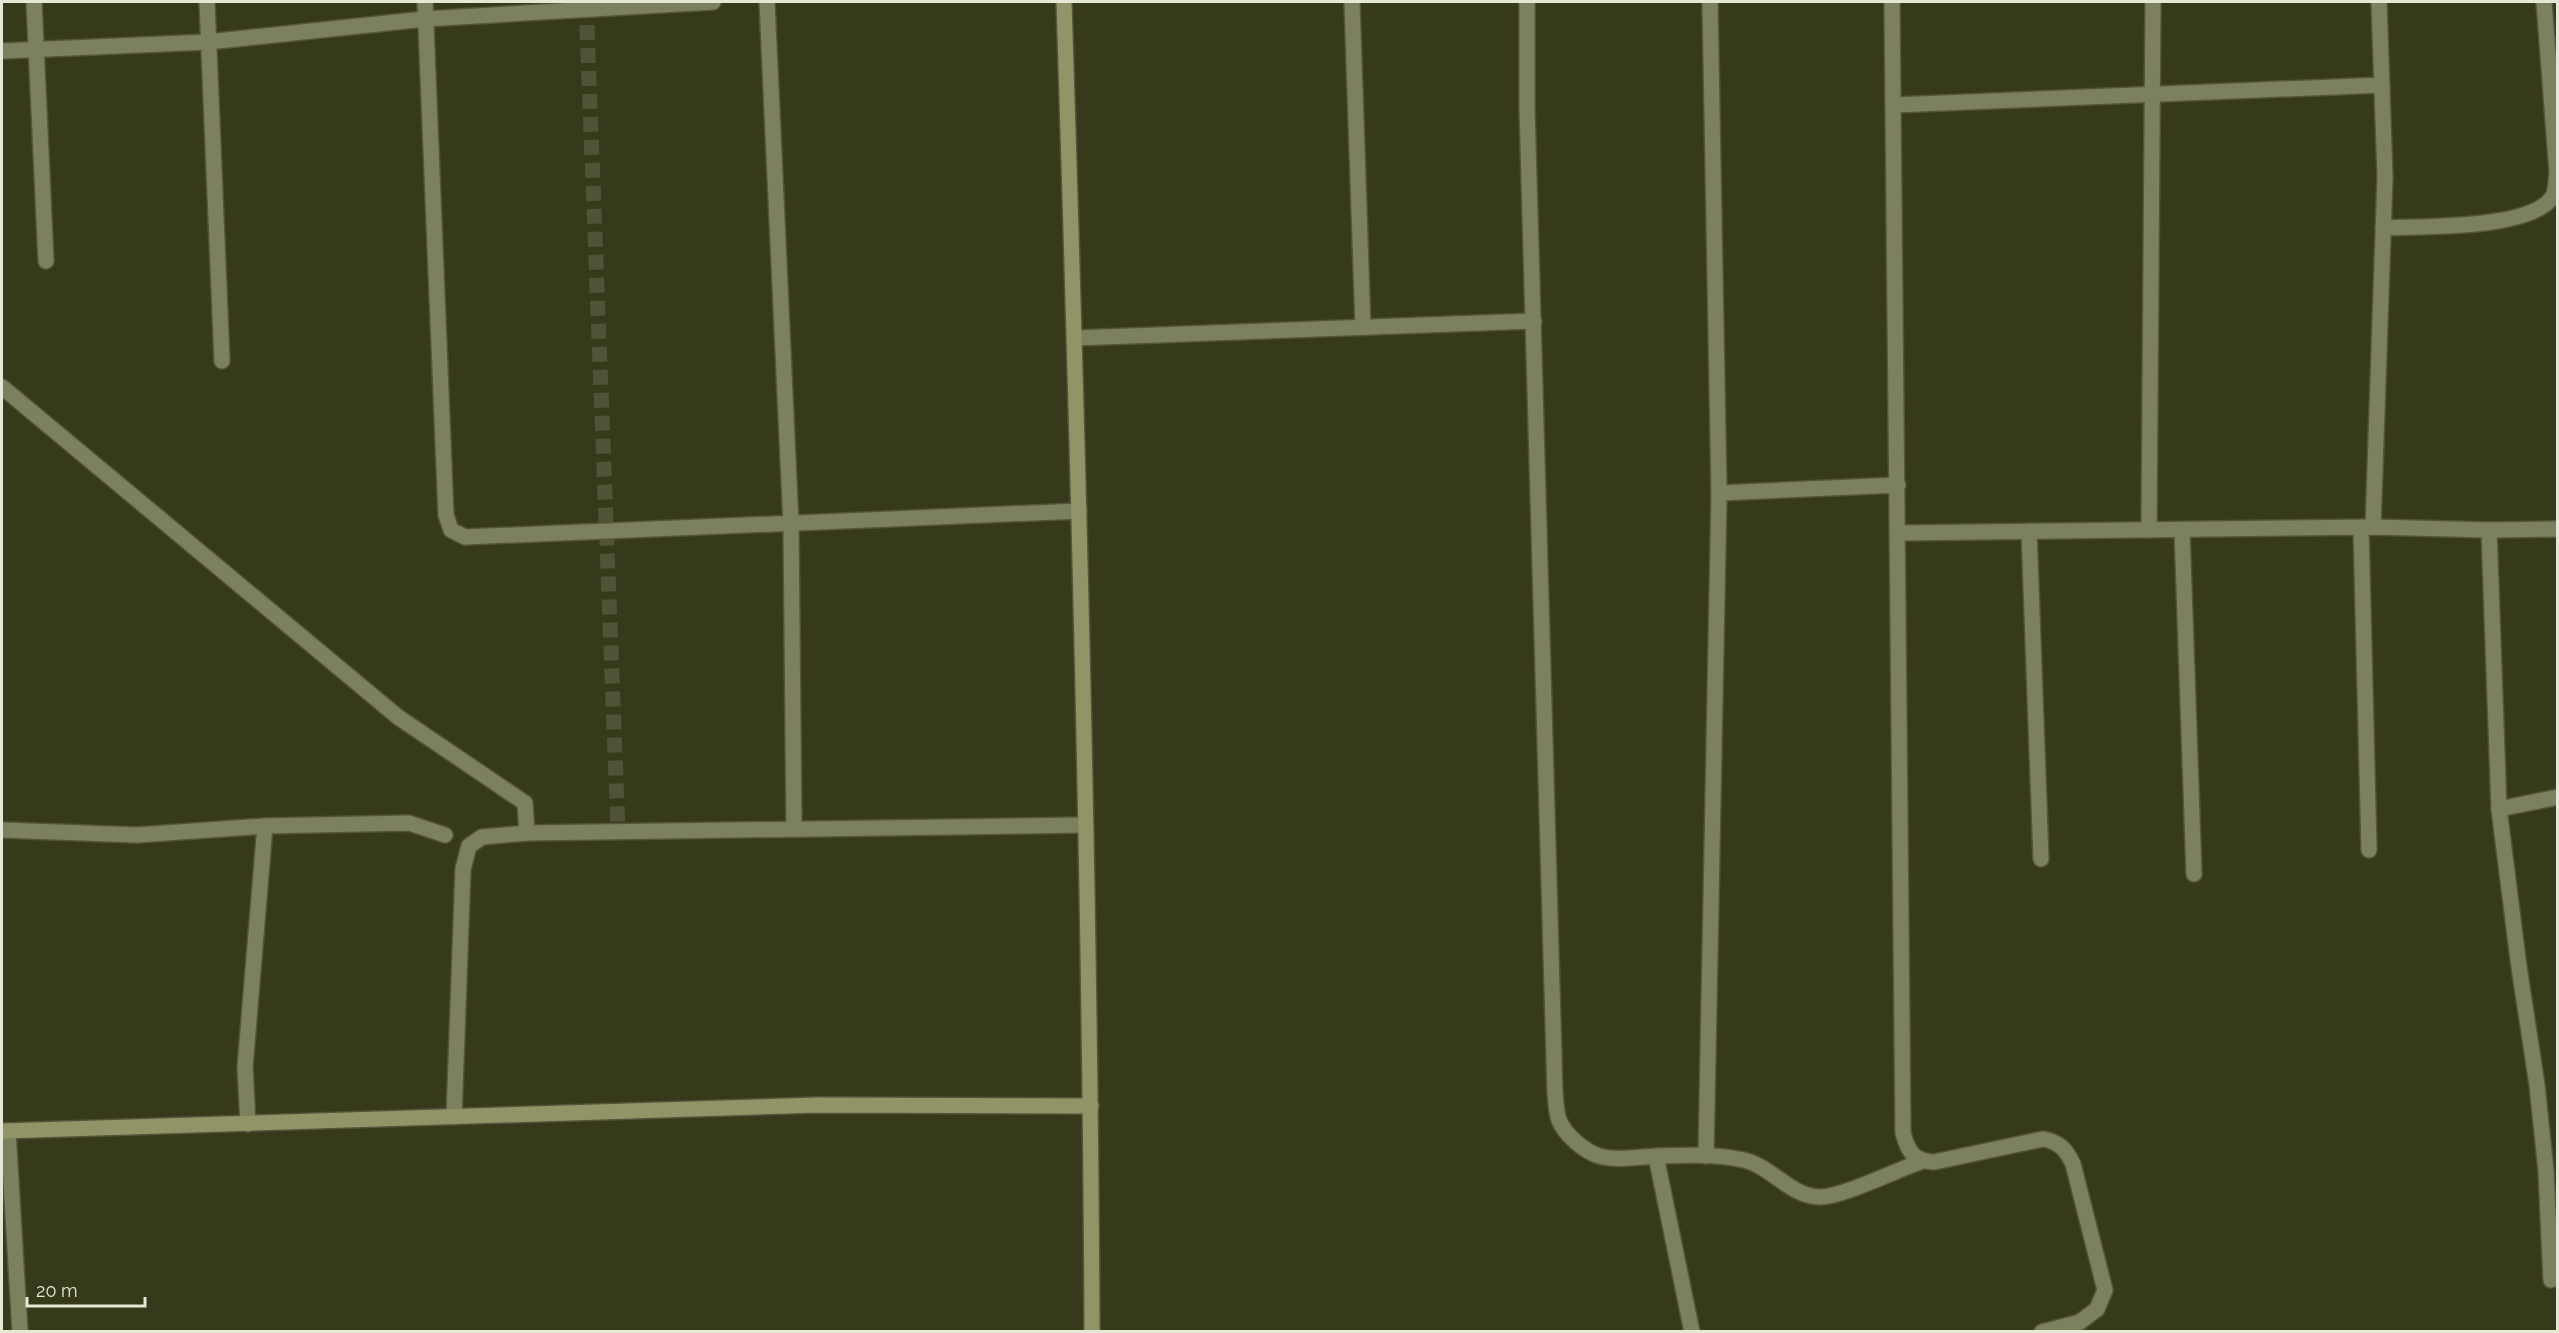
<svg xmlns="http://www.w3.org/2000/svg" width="2559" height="1333" font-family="Raleway,sans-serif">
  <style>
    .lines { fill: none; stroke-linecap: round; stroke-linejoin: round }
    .street-tunnel { stroke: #515337; stroke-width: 15; stroke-dasharray: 15 8; stroke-linecap: butt }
    .street-casing { stroke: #535439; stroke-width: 18 }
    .secondary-casing { stroke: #535439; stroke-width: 18 }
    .street { stroke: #7d805f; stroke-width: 15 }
    .secondary { stroke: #909466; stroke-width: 15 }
  </style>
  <rect width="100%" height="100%" fill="#37391b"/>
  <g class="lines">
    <!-- street-tunnel -->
    <path class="street-tunnel" d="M 586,2 L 618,831"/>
    <!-- street casing -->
    <g class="street-casing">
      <g id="street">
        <path d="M 34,2 L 46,261"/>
        <path d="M 207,2 L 222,361"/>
        <path d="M 425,2 L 446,515 L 451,530 L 465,537 L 1079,511"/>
        <path d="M 767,2 L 791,525 L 794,829"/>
        <path d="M 1352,2 L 1363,327"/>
        <path d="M 1527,2 L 1527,108 L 1555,1093 C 1556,1101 1556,1112 1559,1120 C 1565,1135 1584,1151 1599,1156 C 1618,1161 1639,1157 1658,1156 C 1686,1155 1717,1154 1744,1160 C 1773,1167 1790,1197 1821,1197 C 1844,1196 1897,1170 1920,1162"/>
        <path d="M 1892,2 C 1897,379 1898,756 1903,1133 C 1908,1152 1914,1161 1934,1162 L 2043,1139 C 2059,1142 2066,1149 2073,1164 L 2105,1290 L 2097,1309 L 2080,1322 L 2042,1332"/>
        <path d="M 2,51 L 208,42 L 425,19 L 713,2"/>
        <path d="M 1894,105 L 2382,85"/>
        <path d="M 2383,228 C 2421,226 2533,230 2553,196 C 2556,191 2556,180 2557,173 L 2544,2"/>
        <path d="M 1075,338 L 1534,321"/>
        <path d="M 2,387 L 398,717 L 525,803 L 527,833"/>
        <path d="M 1719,493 L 1898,485"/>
        <path d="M 2361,527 L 2369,850"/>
        <path d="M 2373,527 L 2385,177 L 2379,2"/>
        <path d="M 2149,530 L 2153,2"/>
        <path d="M 2182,530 L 2194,874"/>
        <path d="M 2489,530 L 2499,809 L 2558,797"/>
        <path d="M 2029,531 L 2041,859"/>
        <path d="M 1898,533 L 2373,527 L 2489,530 L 2558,529"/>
        <path d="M 2499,809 L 2519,967 L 2537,1085 L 2546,1171 L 2551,1280"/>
        <path d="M 2,830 L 137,835 L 265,826 L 409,823 L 445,835"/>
        <path d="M 454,1117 L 463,869 L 469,846 L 482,837 L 527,833 L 1085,825"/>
        <path d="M 248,1124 L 245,1067 L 265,826"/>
        <path d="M 8,1131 L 20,1332"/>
        <path d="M 1656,1156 L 1692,1332"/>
        <path d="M 1706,1156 L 1719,493 L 1710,2"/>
      </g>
    </g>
    <!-- secondary casing -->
    <g class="secondary-casing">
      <g id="secondary">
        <path d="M 1064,2 C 1078,445 1090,888 1092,1332"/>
        <path d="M 2,1131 L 818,1105 L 1091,1106"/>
      </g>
    </g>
    <!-- street -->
    <use href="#street" class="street"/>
    <!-- secondary -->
    <use href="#secondary" class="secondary"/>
  </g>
  <!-- border -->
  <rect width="2559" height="1333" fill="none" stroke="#e6e8d6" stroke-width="6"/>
  <!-- scale -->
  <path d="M27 1297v9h118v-9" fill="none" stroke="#e6e8d6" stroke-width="3"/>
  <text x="36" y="1297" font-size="18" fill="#e6e8d6" stroke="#37391b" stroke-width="4.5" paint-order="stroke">20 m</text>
</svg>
